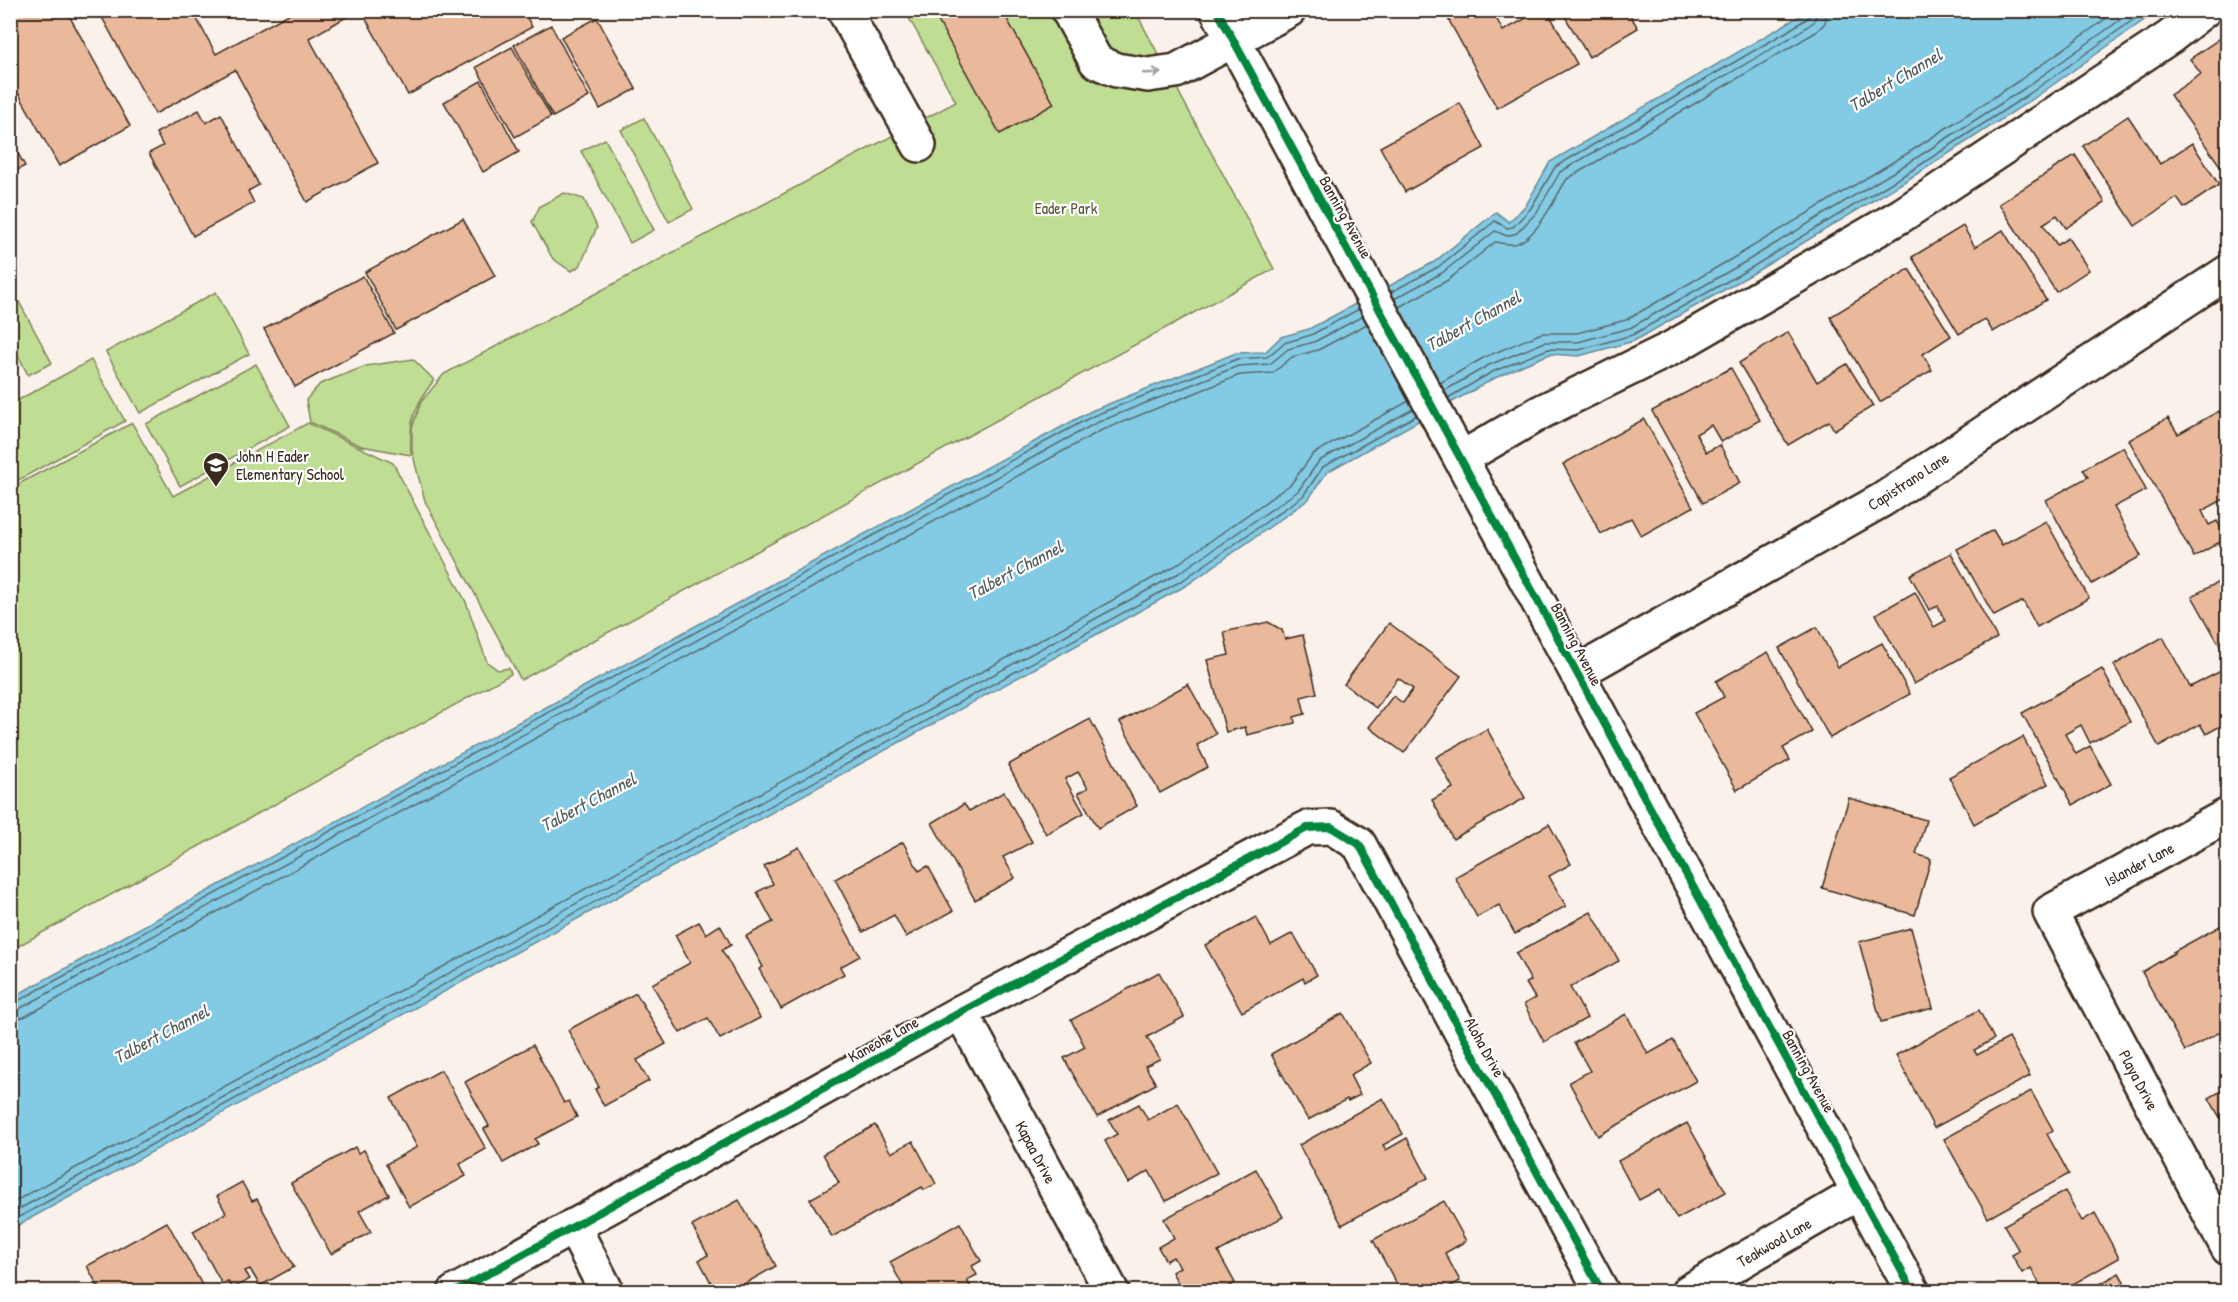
<svg xmlns="http://www.w3.org/2000/svg" width="2238" height="1302" font-family="'Patrick Hand',sans-serif">
  <style>
    .green { fill: #c0dd94; stroke: #7e8459; stroke-width: 1.5 }
    .water { fill: #83cae4; stroke: #668a95; stroke-width: 1.5 }
    .lines { fill: none; stroke-linecap: round; stroke-linejoin: round }
    .shore { stroke: #586a6d; stroke-width: 1.5 }
    .building { fill: #eab99c; stroke: #3b2a1e; stroke-width: 1.5 }
    .minor-casing { stroke: #3b2a1e; stroke-width: 38 }
    .minor { stroke: #fff; stroke-width: 33 }
    .cycleway-casing { stroke: #fff; stroke-width: 11 }
    .cycleway { stroke: #00873e; stroke-width: 8 }
    .oneway { stroke: #a79f9a }
    .labels { text-anchor: middle; dominant-baseline: central; stroke-width: 4.5; stroke-linejoin: round; paint-order: stroke }
    .park-label { font-size: 16px; fill: #5c573c; stroke: #fff }
    .street-label { font-size: 16px; fill: #3b2a1e; stroke: #fff }
    .poi-label { font-size: 16px; fill: #3b2a1e; stroke: #fff; text-anchor: start }
    .water-label { font-size: 18px; font-style: italic; fill: #515a59; stroke: #fff }
  </style>
  <rect width="100%" height="100%" fill="#fbf1eb"/>
  <filter id="ink" filterUnits="userSpaceOnUse"><feTurbulence type="fractalNoise" baseFrequency=".0167" numOctaves="2"/><feDisplacementMap in="SourceGraphic" scale="12" xChannelSelector="R" yChannelSelector="G"/><feConvolveMatrix kernelMatrix="1 2 1 2 8 2 1 2 1" color-interpolation-filters="sRGB"/></filter>
  <g filter="url(#ink)">
    <!-- green -->
    <g class="green">
      <path d="M 905,11 L 1135,11 L 1274,269 L 521,680 L 425,501 L 418,475 L 412,451 L 412,428 L 421,402 L 444,374 L 956,102 Z"/>
      <path d="M 644,118 L 693,209 L 669,222 L 621,130 Z"/>
      <path d="M 605,139 L 654,230 L 630,243 L 581,151 Z"/>
      <path d="M 564,193 L 584,199 L 597,227 L 580,266 L 571,271 L 553,259 L 532,222 L 540,206 Z"/>
      <path d="M 10,285 L 52,363 L 28,375 L 11,341 Z"/>
      <path d="M 216,292 L 249,354 L 140,413 L 106,352 Z"/>
      <path d="M 413,359 L 434,380 C 413,408 409,421 411,455 L 361,446 L 310,422 L 306,400 L 320,384 L 366,366 Z"/>
      <path d="M 91,360 L 125,421 L 15,482 L 11,473 L 11,404 Z"/>
      <path d="M 256,364 L 290,426 L 180,486 L 146,424 Z"/>
      <path d="M 132,423 L 173,496 L 308,423 L 393,463 L 466,602 L 487,662 L 498,670 L 509,668 L 511,674 L 11,950 L 11,488 Z"/>
    </g>
    <!-- water -->
    <path class="water" d="M 1808,11 L 2157,11 L 2033,99 L 1920,172 L 1752,274 L 1634,341 L 1579,356 L 1550,354 L 1523,365 L 1495,378 L 1327,472 L 1308,500 L 1187,585 L 11,1229 L 11,998 L 1091,411 L 1236,353 L 1265,352 L 1281,337 L 1309,329 L 1434,262 L 1496,212 L 1509,222 L 1526,205 L 1550,162 Z"/>
    <g class="lines">
      <!-- shore -->
      <g class="shore">
        <path d="M 1391,292 L 1438,267 L 1495,221 L 1507,228 L 1513,227 L 1531,208 L 1555,167 L 1786,32 L 1808,18 L 1811,10"/>
        <path d="M 1394,299 L 1442,273 L 1495,231 L 1507,236 L 1517,233 L 1537,212 L 1560,172 L 1790,38 L 1814,22 L 1818,10"/>
        <path d="M 1399,307 L 1448,280 L 1495,242 C 1501,243 1507,245 1514,244 C 1537,240 1555,197 1567,179 L 1816,32 L 1825,23 L 1827,10"/>
        <path d="M 1440,383 L 1485,357 L 1542,333 L 1577,333 L 1626,320 L 1740,254 L 1908,153 L 2020,80 L 2118,10"/>
        <path d="M 1444,391 L 1489,365 L 1545,342 L 1578,342 L 1630,328 L 1745,262 L 1913,160 L 2025,88 L 2134,10"/>
        <path d="M 1448,398 L 1492,372 L 1548,349 L 1579,350 L 1632,335 L 1749,269 L 1917,167 L 2029,94 L 2147,10"/>
        <path d="M 10,1003 L 16,1002 L 1093,416 L 1237,359 L 1267,357 L 1284,343 L 1311,335 L 1359,309"/>
        <path d="M 10,1011 L 19,1009 L 1096,423 L 1238,366 L 1270,364 L 1288,349 L 1314,342 L 1363,316"/>
        <path d="M 10,1020 L 24,1017 L 1100,431 L 1240,375 L 1273,373 L 1292,357 L 1318,350 L 1367,324"/>
        <path d="M 10,1204 L 1175,566 L 1291,484 L 1313,454 L 1409,401"/>
        <path d="M 10,1214 L 1179,573 L 1298,491 L 1319,461 L 1413,409"/>
        <path d="M 10,1222 L 1183,580 L 1303,496 L 1323,467 L 1417,415"/>
      </g>
    </g>
    <!-- building -->
    <g class="building">
      <path d="M 10,10 L 66,10 L 130,126 L 59,166 L 10,78 Z"/>
      <path d="M 98,10 L 192,10 L 216,54 L 296,10 L 359,10 L 309,38 L 378,163 L 307,202 L 235,70 L 155,114 Z"/>
      <path d="M 361,10 L 523,10 L 532,27 L 408,95 Z"/>
      <path d="M 932,10 L 1002,10 L 1054,104 L 1000,134 Z"/>
      <path d="M 1455,10 L 1492,10 L 1503,31 L 1541,10 L 1547,10 L 1577,64 L 1497,108 L 1446,15 Z"/>
      <path d="M 1561,10 L 1627,10 L 1638,28 L 1589,57 Z"/>
      <path d="M 597,18 L 636,89 L 600,109 L 561,37 Z"/>
      <path d="M 551,25 L 589,97 L 553,117 L 514,45 Z"/>
      <path d="M 2228,33 L 2228,177 L 2170,95 L 2201,74 L 2190,59 Z"/>
      <path d="M 512,47 L 551,117 L 515,137 L 476,67 Z"/>
      <path d="M 481,81 L 519,152 L 483,172 L 444,102 Z"/>
      <path d="M 1460,103 L 1484,148 L 1405,192 L 1380,147 Z"/>
      <path d="M 199,110 L 206,123 L 221,114 L 259,185 L 248,191 L 254,203 L 193,236 L 149,153 L 163,146 L 156,133 Z"/>
      <path d="M 2128,116 L 2160,164 L 2192,143 L 2219,185 L 2184,208 L 2177,198 L 2135,226 L 2083,146 Z"/>
      <path d="M 10,139 L 25,166 L 10,174 Z"/>
      <path d="M 2075,155 L 2105,202 L 2066,228 L 2057,215 L 2043,224 L 2057,245 L 2068,238 L 2089,270 L 2056,292 L 1999,204 Z"/>
      <path d="M 463,219 L 495,276 L 396,330 L 365,272 Z"/>
      <path d="M 1963,226 L 1975,247 L 2003,230 L 2046,300 L 1993,332 L 1985,319 L 1959,334 L 1912,257 Z"/>
      <path d="M 1909,269 L 1951,336 L 1923,354 L 1932,370 L 1880,402 L 1830,317 Z"/>
      <path d="M 363,276 L 394,333 L 295,387 L 264,329 Z"/>
      <path d="M 1788,332 L 1817,382 L 1847,364 L 1873,406 L 1834,430 L 1829,421 L 1788,445 L 1739,363 Z"/>
      <path d="M 1731,368 L 1760,420 L 1721,442 L 1711,425 L 1696,434 L 1706,452 L 1720,445 L 1740,483 L 1703,503 L 1652,411 Z"/>
      <path d="M 2219,411 L 2228,426 L 2228,497 L 2202,511 L 2209,525 L 2217,521 L 2227,538 L 2194,557 L 2129,440 L 2168,418 L 2178,434 Z"/>
      <path d="M 1644,419 L 1693,507 L 1641,536 L 1631,518 L 1601,534 L 1563,464 Z"/>
      <path d="M 2123,447 L 2146,490 L 2114,507 L 2141,556 L 2092,584 L 2046,500 L 2088,477 L 2083,469 Z"/>
      <path d="M 2046,521 L 2089,598 L 2037,627 L 2023,601 L 1994,616 L 1957,549 L 1993,530 L 2002,545 Z"/>
      <path d="M 1951,553 L 1997,638 L 1914,684 L 1876,614 L 1915,592 L 1934,627 L 1945,621 L 1938,606 L 1929,610 L 1910,575 Z"/>
      <path d="M 2228,577 L 2228,660 L 2192,596 Z"/>
      <path d="M 1268,622 L 1282,630 L 1285,639 L 1303,635 L 1317,693 L 1301,697 L 1305,714 L 1294,717 L 1295,723 L 1247,735 L 1245,727 L 1226,732 L 1207,660 L 1229,655 L 1224,632 Z"/>
      <path d="M 1389,623 L 1461,676 L 1404,753 L 1369,727 L 1393,696 L 1403,703 L 1413,689 L 1398,678 L 1376,708 L 1344,684 Z"/>
      <path d="M 1817,627 L 1838,667 L 1882,643 L 1910,694 L 1830,738 L 1779,648 Z"/>
      <path d="M 2163,637 L 2190,687 L 2221,671 L 2228,683 L 2228,722 L 2206,734 L 2200,724 L 2159,747 L 2114,665 Z"/>
      <path d="M 1768,652 L 1812,732 L 1783,748 L 1790,760 L 1737,790 L 1694,713 L 1724,697 L 1716,681 Z"/>
      <path d="M 2102,669 L 2130,722 L 2090,743 L 2081,725 L 2065,734 L 2076,754 L 2090,746 L 2111,784 L 2073,805 L 2022,713 Z"/>
      <path d="M 1188,684 L 1216,734 L 1197,745 L 1208,767 L 1160,793 L 1120,722 Z"/>
      <path d="M 1090,719 L 1137,806 L 1098,828 L 1078,793 L 1088,788 L 1078,772 L 1065,779 L 1084,813 L 1046,834 L 1008,765 Z"/>
      <path d="M 1487,729 L 1525,798 L 1453,839 L 1432,800 L 1453,788 L 1436,757 Z"/>
      <path d="M 2023,737 L 2048,784 L 1974,824 L 1949,777 Z"/>
      <path d="M 1004,792 L 1032,842 L 1003,857 L 1015,878 L 975,900 L 932,823 L 964,804 L 969,811 Z"/>
      <path d="M 1849,798 L 1926,820 L 1916,854 L 1931,859 L 1915,915 L 1822,888 Z"/>
      <path d="M 1549,824 L 1571,864 L 1549,876 L 1566,906 L 1515,934 L 1499,905 L 1477,917 L 1455,877 Z"/>
      <path d="M 903,842 L 919,871 L 928,866 L 953,911 L 906,937 L 894,915 L 863,932 L 835,879 Z"/>
      <path d="M 799,847 L 860,956 L 840,967 L 844,974 L 781,1009 L 759,969 L 763,967 L 746,936 L 773,922 L 757,892 L 773,884 L 764,866 Z"/>
      <path d="M 1591,912 L 1619,961 L 1570,987 L 1587,1018 L 1544,1042 L 1524,1004 L 1535,998 L 1526,983 L 1531,981 L 1516,953 Z"/>
      <path d="M 1256,917 L 1271,945 L 1293,933 L 1317,975 L 1305,982 L 1303,978 L 1242,1012 L 1205,945 Z"/>
      <path d="M 699,922 L 706,934 L 720,925 L 731,945 L 722,950 L 760,1018 L 720,1039 L 708,1018 L 680,1033 L 652,984 L 690,963 L 675,935 Z"/>
      <path d="M 2222,925 L 2228,935 L 2228,1037 L 2224,1038 L 2220,1032 L 2185,1051 L 2142,972 L 2174,953 L 2173,952 Z"/>
      <path d="M 1911,928 L 1933,1008 L 1881,1022 L 1859,942 Z"/>
      <path d="M 1159,972 L 1184,1017 L 1147,1037 L 1160,1059 L 1145,1066 L 1156,1084 L 1097,1117 L 1064,1058 L 1085,1047 L 1071,1020 Z"/>
      <path d="M 636,993 L 666,1044 L 637,1060 L 649,1081 L 604,1106 L 595,1089 L 599,1087 L 568,1030 Z"/>
      <path d="M 1979,1010 L 1994,1039 L 1974,1050 L 1977,1055 L 2009,1038 L 2030,1076 L 1934,1128 L 1896,1055 Z"/>
      <path d="M 1343,1013 L 1371,1063 L 1350,1075 L 1360,1095 L 1348,1101 L 1347,1099 L 1308,1120 L 1271,1054 Z"/>
      <path d="M 1626,1014 L 1648,1054 L 1673,1040 L 1696,1081 L 1598,1136 L 1569,1082 L 1590,1071 L 1574,1043 Z"/>
      <path d="M 533,1045 L 564,1103 L 569,1101 L 577,1117 L 535,1139 L 538,1144 L 503,1163 L 484,1129 L 489,1126 L 465,1082 Z"/>
      <path d="M 441,1070 L 486,1149 L 460,1164 L 466,1176 L 409,1207 L 386,1164 L 417,1147 L 391,1098 Z"/>
      <path d="M 2228,1087 L 2228,1132 L 2209,1098 Z"/>
      <path d="M 2031,1091 L 2053,1130 L 2047,1134 L 2069,1174 L 1988,1218 L 1944,1139 Z"/>
      <path d="M 1383,1098 L 1403,1134 L 1383,1145 L 1386,1150 L 1407,1138 L 1428,1178 L 1342,1225 L 1299,1145 Z"/>
      <path d="M 1178,1103 L 1217,1173 L 1166,1201 L 1149,1171 L 1128,1183 L 1105,1141 L 1117,1134 L 1109,1120 L 1139,1104 L 1148,1120 Z"/>
      <path d="M 1687,1123 L 1726,1192 L 1677,1219 L 1660,1189 L 1639,1200 L 1618,1161 Z"/>
      <path d="M 875,1125 L 891,1153 L 913,1141 L 936,1184 L 924,1190 L 922,1187 L 832,1237 L 810,1199 L 839,1183 L 823,1154 Z"/>
      <path d="M 355,1147 L 358,1153 L 364,1150 L 389,1195 L 359,1211 L 371,1232 L 331,1254 L 291,1183 Z"/>
      <path d="M 1256,1169 L 1283,1217 L 1218,1252 L 1235,1283 L 1220,1292 L 1183,1292 L 1172,1272 L 1180,1267 L 1173,1257 L 1166,1261 L 1158,1247 L 1174,1238 L 1164,1219 Z"/>
      <path d="M 242,1182 L 252,1201 L 257,1199 L 294,1267 L 260,1286 L 250,1269 L 245,1271 L 250,1279 L 232,1289 L 228,1281 L 222,1284 L 193,1231 L 226,1213 L 217,1196 Z"/>
      <path d="M 2065,1191 L 2082,1221 L 2095,1213 L 2119,1258 L 2059,1292 L 2044,1292 L 2031,1268 L 2022,1273 L 2012,1255 L 2019,1251 L 2004,1225 Z"/>
      <path d="M 739,1200 L 776,1266 L 730,1292 L 716,1292 L 699,1260 L 708,1255 L 692,1226 Z"/>
      <path d="M 1444,1201 L 1466,1241 L 1445,1253 L 1460,1281 L 1441,1292 L 1401,1292 L 1373,1240 Z"/>
      <path d="M 167,1222 L 206,1292 L 101,1292 L 87,1266 Z"/>
      <path d="M 960,1223 L 981,1261 L 972,1266 L 977,1275 L 967,1280 L 973,1292 L 906,1292 L 890,1262 Z"/>
      <path d="M 2119,1273 L 2130,1292 L 2086,1292 Z"/>
    </g>
    <g class="lines">
      <!-- minor casing -->
      <g class="minor-casing">
        <g id="minor">
          <path d="M 844,10 L 919,145"/>
          <path d="M 1068,10 L 1096,61 L 1116,70 L 1148,75 L 1176,71 L 1289,10"/>
          <path d="M 1217,10 L 1913,1292"/>
          <path d="M 1462,458 L 1541,412 L 1672,348 L 1902,215 L 2170,37 L 2204,10"/>
          <path d="M 1577,673 L 1882,500 L 2228,272"/>
          <path d="M 2228,815 L 2050,912 L 2228,1248"/>
          <path d="M 961,1012 L 1112,1292"/>
          <path d="M 573,1226 L 607,1292"/>
          <path d="M 455,1292 L 961,1012 L 1307,828 L 1331,827 L 1359,844 L 1602,1292"/>
          <path d="M 1688,1292 L 1860,1192"/>
        </g>
      </g>
      <!-- minor -->
      <use href="#minor" class="minor"/>
      <!-- cycleway casing -->
      <g class="cycleway-casing">
        <g id="cycleway">
          <path d="M 1217,10 L 1913,1292"/>
          <path d="M 455,1292 L 961,1012 L 1307,828 L 1331,827 L 1359,844 L 1602,1292"/>
        </g>
      </g>
      <!-- cycleway -->
      <use href="#cycleway" class="cycleway"/>
    </g>
    <!-- one-way arrows -->
    <defs><path id="oneway-shaft" d="M-6 0H5M1.5-3L5.5 0L1.5 3" fill="none" stroke-width="1.6" stroke-linecap="round" stroke-linejoin="round" transform="scale(1.5)"/></defs>
    <use class="oneway" href="#oneway-shaft" transform="translate(1152 73) rotate(-2)"/>
  </g>
  <!-- icons -->
  <defs>
    <g id="school-pin" transform="scale(1.35)"><path d="M0 17L-7.5 6A9.5 9.5 0 1 1 7.5 6Z" fill="#3b2a1e" stroke="#fff"/><path d="M0-5L7-2L0 1L-7-2ZM-4 1L0 2.5L4 1V4Q0 6-4 4Z" fill="#fff"/></g>
  </defs>
  <g fill-rule="evenodd">
    <use href="#school-pin" x="216" y="465"/>
  </g>
  <g class="labels">
    <!-- park labels -->
    <g class="park-label">
      <text x="1066" y="208">Eader Park</text>
    </g>
    <!-- street labels -->
    <g class="street-label">
      <text transform="translate(1346 217) rotate(61)">Banning Avenue</text>
      <text transform="translate(1908 481) rotate(-33)">Capistrano Lane</text>
      <text transform="translate(1577 644) rotate(62)">Banning Avenue</text>
      <text transform="translate(2139 864) rotate(-28)">Islander Lane</text>
      <text transform="translate(883 1039) rotate(-29)">Kaneohe Lane</text>
      <text transform="translate(1485 1047) rotate(61)">Aloha Drive</text>
      <text transform="translate(1809 1071) rotate(61)">Banning Avenue</text>
      <text transform="translate(2139 1080) rotate(62)">Playa Drive</text>
      <text transform="translate(1036 1152) rotate(62)">Kapaa Drive</text>
      <text transform="translate(1774 1242) rotate(-30)">Teakwood Lane</text>
    </g>
    <!-- poi labels -->
    <g class="poi-label">
      <text x="236" y="456">John H Eader<tspan x="236" dy="18">Elementary School</tspan></text>
    </g>
    <!-- water labels -->
    <g class="water-label">
      <text transform="translate(1895 80) rotate(-31)">Talbert Channel</text>
      <text transform="translate(1473 321) rotate(-29)">Talbert Channel</text>
      <text transform="translate(1015 570) rotate(-28)">Talbert Channel</text>
      <text transform="translate(588 802) rotate(-28)">Talbert Channel</text>
      <text transform="translate(161 1034) rotate(-28)">Talbert Channel</text>
    </g>
  </g>
  <!-- margin -->
  <rect width="2238" height="1302" fill="none" stroke="#fff" stroke-width="36"/>
  <rect x="18" y="18" width="2202" height="1266" fill="none" stroke="#3b2a1e" stroke-width="2" filter="url(#ink)"/>
</svg>
